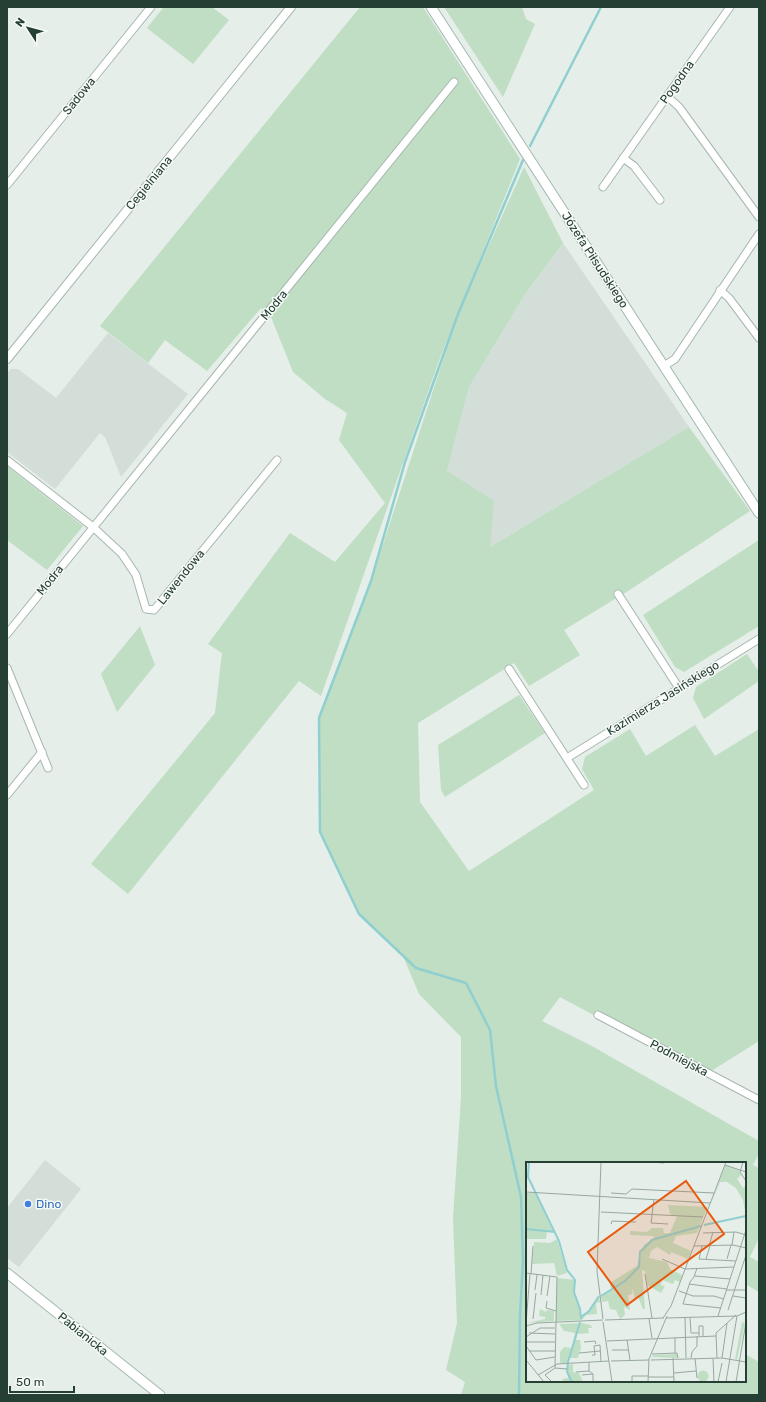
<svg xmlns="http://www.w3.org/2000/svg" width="766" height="1402" font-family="Rubik,sans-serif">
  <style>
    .built { fill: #d3ded8 }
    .green { fill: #bfdec3 }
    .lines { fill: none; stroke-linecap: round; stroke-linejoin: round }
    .stream { stroke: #90cfd0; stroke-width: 2.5 }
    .minor-casing { stroke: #a8b6af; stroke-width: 9 }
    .tertiary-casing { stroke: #a8b6af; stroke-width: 10 }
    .secondary-casing { stroke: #a4b9af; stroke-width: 11 }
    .minor { stroke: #fff; stroke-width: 7 }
    .tertiary { stroke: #fff; stroke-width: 8 }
    .secondary { stroke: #fff; stroke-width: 9 }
    .shop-dot { fill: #3f7fe0; stroke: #f6faf7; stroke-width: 1.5 }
    .labels { text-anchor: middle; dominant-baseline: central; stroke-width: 3; stroke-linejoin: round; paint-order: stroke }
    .street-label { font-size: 12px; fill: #253f35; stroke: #f6faf7 }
    .shop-label { font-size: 12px; fill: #366cbe; stroke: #f6faf7; text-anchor: start }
    .inset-river { fill: none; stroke: #90cfd0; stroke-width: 2 }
    .inset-road { fill: none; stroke: #98a8a1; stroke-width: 1 }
    .view { fill: #e8590c; fill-opacity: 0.15; stroke: #e8590c; stroke-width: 2 }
    .inset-edge { fill: none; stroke: #253f35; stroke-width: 2 }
  </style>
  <rect width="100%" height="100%" fill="#e5eee9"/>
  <!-- built -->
  <g class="built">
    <path d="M 563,243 L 689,427 L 490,547 L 447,471 L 469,387 L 524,296 Z"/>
    <path d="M 108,333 L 188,394 L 121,477 L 105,437 L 100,433 L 55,489 L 7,452 L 7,373 L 11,369 L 18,369 L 56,398 Z"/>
    <path d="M 45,1160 L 81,1189 L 19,1267 L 7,1258 L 7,1208 Z"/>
  </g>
  <!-- green -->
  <g class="green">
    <path d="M 164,7 L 212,7 L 229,20 L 193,64 L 147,28 Z"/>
    <path d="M 360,7 L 423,7 L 520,159 L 440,358 L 321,696 L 299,681 L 128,894 L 91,864 L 215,713 L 222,653 L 208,644 L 290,533 L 335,562 L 385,503 L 339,440 L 347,413 L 325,399 L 293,372 L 271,317 L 261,308 L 207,371 L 165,340 L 148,363 L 100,326 Z"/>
    <path d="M 444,7 L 522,7 L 526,19 L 535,24 L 503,97 Z"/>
    <path d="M 524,167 L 563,243 L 524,296 L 469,387 L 447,471 L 494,501 L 490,547 L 689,427 L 750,511 L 628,591 L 564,630 L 580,655 L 529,686 L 514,663 L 418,723 L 420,802 L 469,871 L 594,790 L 582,769 L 585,757 L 630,729 L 646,756 L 695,725 L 715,756 L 759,729 L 759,1041 L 705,1075 L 560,997 L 542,1021 L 590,1045 L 759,1141 L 759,1153 L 753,1165 L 759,1168 L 759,1238 L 750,1257 L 759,1262 L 759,1292 L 745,1284 L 745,1163 L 527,1163 L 527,1381 L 745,1381 L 745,1354 L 759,1362 L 759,1395 L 461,1395 L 465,1382 L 446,1370 L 457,1323 L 453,1218 L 461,1098 L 461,1037 L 419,994 L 403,956 L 359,914 L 320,832 L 319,718 L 371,581 L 458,314 Z"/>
    <path d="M 7,466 L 83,526 L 47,570 L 7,540 Z"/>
    <path d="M 759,540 L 759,626 L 684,672 L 675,667 L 643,615 Z"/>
    <path d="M 140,626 L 155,665 L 117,712 L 101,674 Z"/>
    <path d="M 747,654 L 759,672 L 759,681 L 704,719 L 693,698 L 696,687 Z"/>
    <path d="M 519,695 L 545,733 L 445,797 L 441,790 L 438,745 Z"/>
  </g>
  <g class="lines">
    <!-- stream -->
    <g class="stream">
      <path d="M 530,146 L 601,7"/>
      <path d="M 519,1395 L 520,1315 L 523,1261 L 521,1197 L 496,1086 L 490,1030 L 466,983 L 416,968 L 359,914 L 320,832 L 319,718 L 371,581 L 405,462 L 458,314 L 523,160"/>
    </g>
    <!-- minor casing -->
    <g class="minor-casing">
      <g id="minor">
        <path d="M 667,96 L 679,107 L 759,217"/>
        <path d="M 623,158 L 634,166 L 660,200"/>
        <path d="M 7,185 L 151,7"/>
        <path d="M 603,187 L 730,7"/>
        <path d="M 720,290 L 729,298 L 759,338"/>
        <path d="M 664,366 L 675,359 L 759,234"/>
        <path d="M 7,460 L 93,527 L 122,554 L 136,575 L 146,609 L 154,610 L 277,460"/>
        <path d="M 618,594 L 679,688"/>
        <path d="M 7,634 L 454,82"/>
        <path d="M 7,668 L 48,768"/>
        <path d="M 509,669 L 584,785"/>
        <path d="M 567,758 L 759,639"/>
        <path d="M 7,795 L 42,752"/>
        <path d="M 598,1015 L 759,1100"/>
      </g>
    </g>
    <!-- tertiary casing -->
    <g class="tertiary-casing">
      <path id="tertiary" d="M 7,359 L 291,7"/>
    </g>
    <!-- secondary casing -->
    <g class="secondary-casing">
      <g id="secondary">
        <path d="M 431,7 L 759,513"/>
        <path d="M 7,1273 L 160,1395"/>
      </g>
    </g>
    <!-- minor -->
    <use href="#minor" class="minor"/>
    <!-- tertiary -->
    <use href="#tertiary" class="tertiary"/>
    <!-- secondary -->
    <use href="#secondary" class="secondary"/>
  </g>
  <!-- markers -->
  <circle class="shop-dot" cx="28" cy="1204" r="4"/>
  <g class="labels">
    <!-- street labels -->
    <g class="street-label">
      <text transform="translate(677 82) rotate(-55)">Pogodna</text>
      <text transform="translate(79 96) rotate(-51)">Sadowa</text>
      <text transform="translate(149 183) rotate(-51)">Cegielniana</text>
      <text transform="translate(595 260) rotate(57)">Józefa Piłsudskiego</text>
      <text transform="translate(274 305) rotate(-51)">Modra</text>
      <text transform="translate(181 577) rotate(-51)">Lawendowa</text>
      <text transform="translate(50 580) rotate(-51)">Modra</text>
      <text transform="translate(663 698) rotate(-32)">Kazimierza Jasińskiego</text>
      <text transform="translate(679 1058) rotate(28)">Podmiejska</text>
      <text transform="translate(83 1334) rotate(39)">Pabianicka</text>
    </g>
    <!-- shop labels -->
    <g class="shop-label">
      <text x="36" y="1204">Dino</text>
    </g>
  </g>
  <!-- overview -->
  <g transform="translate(526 1162)">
    <rect width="220" height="220" fill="#e5eee9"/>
    <path d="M 199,3 L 213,8 L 215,13 L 211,17 L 217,26 L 220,24 L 220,54 L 217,38 L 210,26 L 201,20 L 194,20 L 184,44 ZM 0,31 L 9,31 L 27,69 L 21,69 L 20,77 L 0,77 ZM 182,41 L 183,41 L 171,71 L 150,74 L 147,81 L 165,89 L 162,97 L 145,90 L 144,93 L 131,85 L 125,89 L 123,96 L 141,100 L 144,107 L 156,113 L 154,120 L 149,118 L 147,122 L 136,118 L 135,123 L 139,124 L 135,131 L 121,123 L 119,109 L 116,108 L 119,147 L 117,147 L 112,135 L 109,139 L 107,126 L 106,132 L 102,133 L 104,148 L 98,145 L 99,153 L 94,157 L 90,148 L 84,147 L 82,139 L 76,140 L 75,133 L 85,127 L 84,122 L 87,119 L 111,104 L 118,83 L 128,77 L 127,74 L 104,73 L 104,69 L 121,70 L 126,66 L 137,66 L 138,71 L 144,71 L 151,54 L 144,52 L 142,43 L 181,45 ZM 31,77 L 41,111 L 31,114 L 28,101 L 6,102 L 8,80 L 24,81 ZM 31,116 L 49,118 L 48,130 L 55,154 L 63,149 L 73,134 L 74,140 L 70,141 L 71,152 L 60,153 L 56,158 L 30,159 ZM 14,147 L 20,150 L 21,148 L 28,149 L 28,159 L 1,161 L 19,157 L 19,155 L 13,154 ZM 216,160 L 219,161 L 211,198 L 209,197 ZM 56,161 L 65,163 L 66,166 L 62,166 L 63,171 L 51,172 L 50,178 L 54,178 L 55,186 L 52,196 L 44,196 L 41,201 L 34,201 L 34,190 L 38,185 L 46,186 L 49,171 L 38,169 L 33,162 ZM 151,192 L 151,196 L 126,195 L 127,193 ZM 47,202 L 47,210 L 53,211 L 57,220 L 38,220 L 36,217 L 42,216 L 42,203 ZM171.5 214a5.5 5.5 0 1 1 11 0a5.5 5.5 0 1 1-11 0Z" fill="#bfdec3"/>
    <path class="inset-river" d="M 3,0 L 2,15 L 33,79 L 41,108 L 49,118 L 48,130 L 54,147 L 55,157M 178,63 L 220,54M 0,67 L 29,70M 75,134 L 99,119 L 113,105 L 114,90 L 126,78 L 175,64M 55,155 L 63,149 L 73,134M 46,220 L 41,210 L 42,200 L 54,160"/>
    <path class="inset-road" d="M 75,0 L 71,109 L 77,157M 125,0 L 138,1M 217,0 L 214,10 L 220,19M 199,3 L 220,10M 0,30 L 184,41M 85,31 L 100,32 L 106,27 L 188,31M 128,37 L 125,61 L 142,62M 75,50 L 177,55M 85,62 L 86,59 L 110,60M 177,71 L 210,70 L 220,73M 206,83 L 208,70M 168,84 L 207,83 L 220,86M 176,84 L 173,97 L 210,99M 183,84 L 187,70M 136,97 L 159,107M 180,97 L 184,84M 201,97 L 205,83M 171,106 L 168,115 L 164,120 L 157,142 L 195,146M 159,107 L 208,105M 0,111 L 31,115 L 29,206 L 41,207M 5,112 L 7,84M 119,112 L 126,156M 169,114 L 204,117M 163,122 L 201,127M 9,128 L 11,113M 200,128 L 220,128M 153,129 L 167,134 L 188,134 L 198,137M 15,133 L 17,113M 21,134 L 24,114M 207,134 L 220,136M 21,139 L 20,146 L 30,149M 202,148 L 220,93M 192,154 L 220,68M 159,155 L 160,196M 164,155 L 165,171 L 173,171M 137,156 L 145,144 L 200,0M 140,156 L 211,154 L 220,150M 7,157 L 10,131M 123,157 L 126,176M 79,158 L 138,156M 77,160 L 86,220M 0,161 L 4,112M 0,164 L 11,161 L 77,158M 3,171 L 29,172M 173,174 L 173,164 L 177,164 L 177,174M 0,175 L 14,166 L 29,166M 149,176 L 149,191M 101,178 L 104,198M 81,179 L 190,174M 0,180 L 29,180M 58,180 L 69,179 L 70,182M 0,184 L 10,198 L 29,195M 86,188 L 102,188M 3,189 L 29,189M 53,191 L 74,189M 126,192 L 151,191 L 152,196M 66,193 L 69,193 L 68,184 L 74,183 L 75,200M 147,196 L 148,220M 165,196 L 166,190 L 171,184 L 171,174M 169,196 L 171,216M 187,196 L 188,220M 191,196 L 190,171 L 210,153M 196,196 L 201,161M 0,198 L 18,220M 125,198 L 196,196 L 220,200M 85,199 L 123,198M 63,200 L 63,209 L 67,212M 50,210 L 63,209M 148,211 L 170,209M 12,213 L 31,202 L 83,199M 56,213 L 67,212 L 67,220M 122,215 L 148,215M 26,220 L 19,213 L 29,206M 106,220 L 106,214 L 122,214M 122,220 L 123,197 L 141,154M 192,220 L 196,201M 200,220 L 211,154M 210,220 L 220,160"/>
    <path class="view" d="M 160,19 L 198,72 L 101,143 L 62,90 Z"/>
    <rect width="220" height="220" class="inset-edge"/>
  </g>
  <!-- border -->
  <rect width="766" height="1402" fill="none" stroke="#253f35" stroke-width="16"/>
  <!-- north arrow -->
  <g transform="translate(28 28) rotate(306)" stroke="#f6faf7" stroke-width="3" paint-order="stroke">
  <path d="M0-3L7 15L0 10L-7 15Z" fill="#253f35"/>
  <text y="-6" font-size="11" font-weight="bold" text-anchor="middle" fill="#253f35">N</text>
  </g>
  <!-- scale -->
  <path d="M10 1386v6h64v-6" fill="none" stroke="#253f35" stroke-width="2"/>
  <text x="16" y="1386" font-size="12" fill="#253f35" stroke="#f6faf7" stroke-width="3" paint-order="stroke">50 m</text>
</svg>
